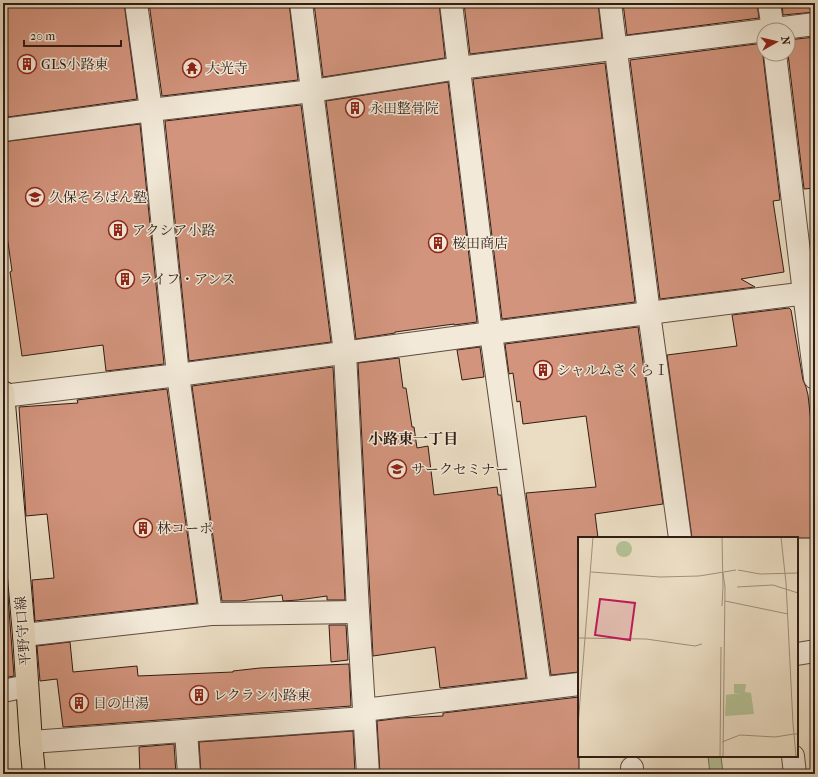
<svg xmlns="http://www.w3.org/2000/svg" width="818" height="777" font-family="'IM FELL French Canon','Noto Serif JP',serif">
  <style>
    .green { fill: #b4c296; stroke: #726f55 }
    .building { fill: #d2947d; stroke: #311c14 }
    .lines { fill: none; stroke-linecap: round; stroke-linejoin: round }
    .minor-casing { stroke: #604c40; stroke-width: 24 }
    .major-casing { stroke: #311c14; stroke-width: 24 }
    .minor { stroke: #f2e9d8; stroke-width: 22 }
    .major { stroke: #ebddc3; stroke-width: 22 }
    .labels { text-anchor: middle; dominant-baseline: central; stroke-width: 3; stroke-linejoin: round; paint-order: stroke }
    .poi-label { font-size: 14px; fill: #311c14; stroke: #f2e9d8; text-anchor: start }
    .street-label { font-size: 14px; fill: #311c14; stroke: #f2e9d8 }
    .neighbourhood-label { font-size: 15px; font-weight: bold; fill: #311c14; stroke: #f2e9d8 }
    .inset-road { fill: none; stroke: #a1907d; stroke-width: 1 }
    .view { fill: #c2185b; fill-opacity: 0.15; stroke: #c2185b; stroke-width: 2 }
    .inset-edge { fill: none; stroke: #311c14; stroke-width: 2 }
  </style>
  <rect width="100%" height="100%" fill="#ebddc3"/>
  <filter id="stains"><feTurbulence type="fractalNoise" baseFrequency=".005" numOctaves="4"/><feColorMatrix values="0 0 0 0 .2 0 0 0 0 .09 0 0 0 0 .02 0 0 0 .5 -.17"/></filter>
  <radialGradient id="worn" r=".72"><stop offset=".6" stop-color="#630" stop-opacity="0"/><stop offset="1" stop-color="#630" stop-opacity=".3"/></radialGradient>
  <!-- green -->
  <path class="green" d="M 708,756 L 721,756 L 723,774 L 710,774 Z"/>
  <!-- building -->
  <g class="building">
    <path d="M 3,3 L 124,3 L 137,99 L 8,117 L 3,83 Z"/>
    <path d="M 149,3 L 289,3 L 298,80 L 162,96 Z"/>
    <path d="M 314,3 L 439,3 L 445,58 L 323,77 Z"/>
    <path d="M 464,3 L 598,3 L 602,38 L 470,54 Z"/>
    <path d="M 623,3 L 757,3 L 759,18 L 627,35 Z"/>
    <path d="M 782,3 L 815,3 L 815,12 L 783,15 Z"/>
    <path d="M 815,37 L 815,188 L 804,189 L 788,54 L 788,40 Z"/>
    <path d="M 764,43 L 763,56 L 780,200 L 773,201 L 784,272 L 741,279 L 755,287 L 660,299 L 630,60 Z"/>
    <path d="M 605,63 L 635,302 L 502,319 L 473,79 Z"/>
    <path d="M 448,82 L 477,322 L 454,325 L 454,324 L 395,332 L 395,333 L 356,339 L 326,101 Z"/>
    <path d="M 301,105 L 331,342 L 189,361 L 165,121 Z"/>
    <path d="M 140,124 L 164,364 L 106,371 L 103,345 L 22,356 L 10,272 L 12,271 L 3,207 L 3,142 Z"/>
    <path d="M 789,308 L 791,310 L 803,380 L 806,387 L 808,395 L 815,459 L 815,538 L 692,538 L 667,355 L 737,346 L 732,315 Z"/>
    <path d="M 638,327 L 663,504 L 595,514 L 598,538 L 579,538 L 579,672 L 551,675 L 526,493 L 596,487 L 593,466 L 586,416 L 523,424 L 520,401 L 517,402 L 513,373 L 509,374 L 505,344 Z"/>
    <path d="M 480,347 L 484,377 L 462,380 L 457,350 Z"/>
    <path d="M 399,358 L 403,388 L 406,388 L 412,427 L 414,427 L 417,448 L 428,446 L 434,495 L 497,487 L 498,495 L 501,495 L 526,678 L 440,688 L 435,647 L 373,656 L 358,363 Z"/>
    <path d="M 333,367 L 345,600 L 327,600 L 327,596 L 298,600 L 283,601 L 282,595 L 241,601 L 222,601 L 192,386 Z"/>
    <path d="M 167,389 L 197,603 L 35,621 L 32,580 L 54,578 L 47,514 L 26,516 L 19,407 L 78,403 L 77,400 Z"/>
    <path d="M 7,583 L 14,676 L 3,678 L 3,584 Z"/>
    <path d="M 329,625 L 346,625 L 348,660 L 331,662 Z"/>
    <path d="M 70,642 L 73,672 L 137,666 L 138,676 L 233,672 L 233,671 L 260,668 L 349,664 L 351,706 L 63,727 L 57,679 L 40,681 L 37,646 Z"/>
    <path d="M 579,697 L 579,774 L 380,774 L 377,721 L 401,718 L 443,716 L 443,713 Z"/>
    <path d="M 353,731 L 355,774 L 201,774 L 199,742 Z"/>
    <path d="M 174,744 L 176,774 L 140,774 L 139,747 Z"/>
  </g>
  <g class="lines">
    <!-- minor casing -->
    <g class="minor-casing">
      <g id="minor">
        <path d="M 136,3 L 151,110 L 178,375 L 211,614"/>
        <path d="M 301,3 L 345,353 L 358,612 L 368,774"/>
        <path d="M 451,3 L 491,333 L 540,688"/>
        <path d="M 610,3 L 649,313 L 680,538"/>
        <path d="M 769,3 L 773,30"/>
        <path d="M 775,54 L 804,293 L 815,378"/>
        <path d="M 3,130 L 151,110 L 312,91 L 459,68 L 815,24"/>
        <path d="M 3,396 L 178,375 L 491,333 L 815,292"/>
        <path d="M 24,635 L 211,614 L 358,612"/>
        <path d="M 797,654 L 815,651"/>
        <path d="M 3,691 L 27,686"/>
        <path d="M 364,710 L 579,684"/>
        <path d="M 186,731 L 189,774"/>
        <path d="M 31,742 L 364,718"/>
        <path d="M 793,756 L 795,774"/>
        <path d="M 632,768 L 632,774"/>
      </g>
    </g>
    <!-- major casing -->
    <g class="major-casing">
      <path id="major" d="M 3,392 L 24,635 L 31,742 L 34,774"/>
    </g>
    <!-- minor -->
    <use href="#minor" class="minor"/>
    <!-- major -->
    <use href="#major" class="major"/>
  </g>
  <!-- icons -->
  <defs>
    <g id="building-ring" transform="scale(1)"><circle r="9.5" fill="#f2e9d8" stroke="#8f2418" stroke-width="1.5"/><path d="M-4-6H4V6H1V3H-1V6H-4ZM-2.5-4.3h1.7v1.8h-1.7ZM.8-4.3h1.7v1.8H.8ZM-2.5-1h1.7V.8h-1.7ZM.8-1h1.7V.8H.8Z" fill="#8f2418"/></g>
    <g id="temple-ring" transform="scale(1)"><circle r="9.5" fill="#f2e9d8" stroke="#8f2418" stroke-width="1.5"/><path d="M0-6L5-2H3V0L6.5 2.5H4V6H1.5V3h-3V6H-4V2.5H-6.5L-3 0V-2H-5Z" fill="#8f2418"/></g>
    <g id="school-ring" transform="scale(1)"><circle r="9.5" fill="#f2e9d8" stroke="#8f2418" stroke-width="1.5"/><path d="M0-5L7-2L0 1L-7-2ZM-4 1L0 2.5L4 1V4Q0 6-4 4Z" fill="#8f2418"/></g>
  </defs>
  <g fill-rule="evenodd">
    <use href="#building-ring" x="27" y="64"/>
    <use href="#temple-ring" x="192" y="68"/>
    <use href="#building-ring" x="355" y="108"/>
    <use href="#school-ring" x="35" y="197"/>
    <use href="#building-ring" x="118" y="230"/>
    <use href="#building-ring" x="438" y="243"/>
    <use href="#building-ring" x="125" y="279"/>
    <use href="#building-ring" x="543" y="370"/>
    <use href="#school-ring" x="397" y="469"/>
    <use href="#building-ring" x="143" y="528"/>
    <use href="#building-ring" x="199" y="695"/>
    <use href="#building-ring" x="79" y="703"/>
  </g>
  <g class="labels">
    <!-- poi labels -->
    <g class="poi-label">
      <text x="41" y="64">GLS小路東</text>
      <text x="206" y="68">大光寺</text>
      <text x="369" y="108">永田整骨院</text>
      <text x="49" y="197">久保そろばん塾</text>
      <text x="132" y="230">アクシア小路</text>
      <text x="452" y="243">桜田商店</text>
      <text x="139" y="279">ライフ・アンス</text>
      <text x="557" y="370">シャルムさくらⅠ</text>
      <text x="411" y="469">サークセミナー</text>
      <text x="157" y="528">林コーポ</text>
      <text x="213" y="695">レクラン小路東</text>
      <text x="93" y="703">日の出湯</text>
    </g>
    <!-- street labels -->
    <g class="street-label">
      <text transform="translate(23 631) rotate(-94)">平野守口線</text>
    </g>
    <!-- neighbourhood labels -->
    <g class="neighbourhood-label">
      <text x="413" y="439">小路東一丁目</text>
    </g>
  </g>
  <!-- overview -->
  <g transform="translate(578 537)">
    <rect width="220" height="220" fill="#ebddc3"/>
    <path d="M38 12a8 8 0 1 1 16 0a8 8 0 1 1-16 0ZM 156,147 L 168,147 L 167,155 L 173,156 L 176,177 L 147,179 L 148,158 L 162,156 L 156,156 Z" fill="#b4c296"/>
    <path class="inset-road" d="M 144,0 L 145,50M 203,0 L 208,46 L 215,187 L 216,197 L 220,197M 160,33 L 182,37 L 220,36M 13,35 L 82,40 L 121,39 L 158,33M 145,36 L 147,50M 159,50 L 195,48 L 220,56M 147,64 L 210,77M 144,69 L 145,50M 0,101 L 68,102 L 117,109 L 124,107M 0,189 L 15,0M 144,205 L 162,198 L 197,200 L 216,197 L 218,220M 142,220 L 143,110M 145,220 L 147,50"/>
    <path class="view" d="M 22,62 L 57,66 L 52,103 L 17,98 Z"/>
    <rect width="220" height="220" class="inset-edge"/>
  </g>
  <!-- margin -->
  <rect width="818" height="777" fill="none" stroke="#ebddc3" stroke-width="16"/>
  <rect x="4" y="4" width="810" height="769" fill="none" stroke="#311c14" stroke-width="2"/>
  <rect x="8" y="8" width="802" height="761" fill="none" stroke="#311c14"/>
  <!-- north arrow -->
  <g transform="translate(776 42) rotate(82)"><circle r="19" fill="#f2e9d8" stroke="#a5978a"/>
  <path d="M0-3L7 15L0 10L-7 15Z" fill="#8f2418"/>
  <text y="-6" font-size="11" font-weight="bold" text-anchor="middle" fill="#311c14">N</text>
  </g>
  <!-- scale -->
  <path d="M24 40v6h97v-6" fill="none" stroke="#311c14" stroke-width="2"/>
  <text x="30" y="40" font-size="12" fill="#311c14" stroke="#f2e9d8" stroke-width="3" paint-order="stroke">20 m</text>
  <rect width="100%" height="100%" filter="url(#stains)"/>
  <rect width="100%" height="100%" fill="url(#worn)"/>
</svg>
